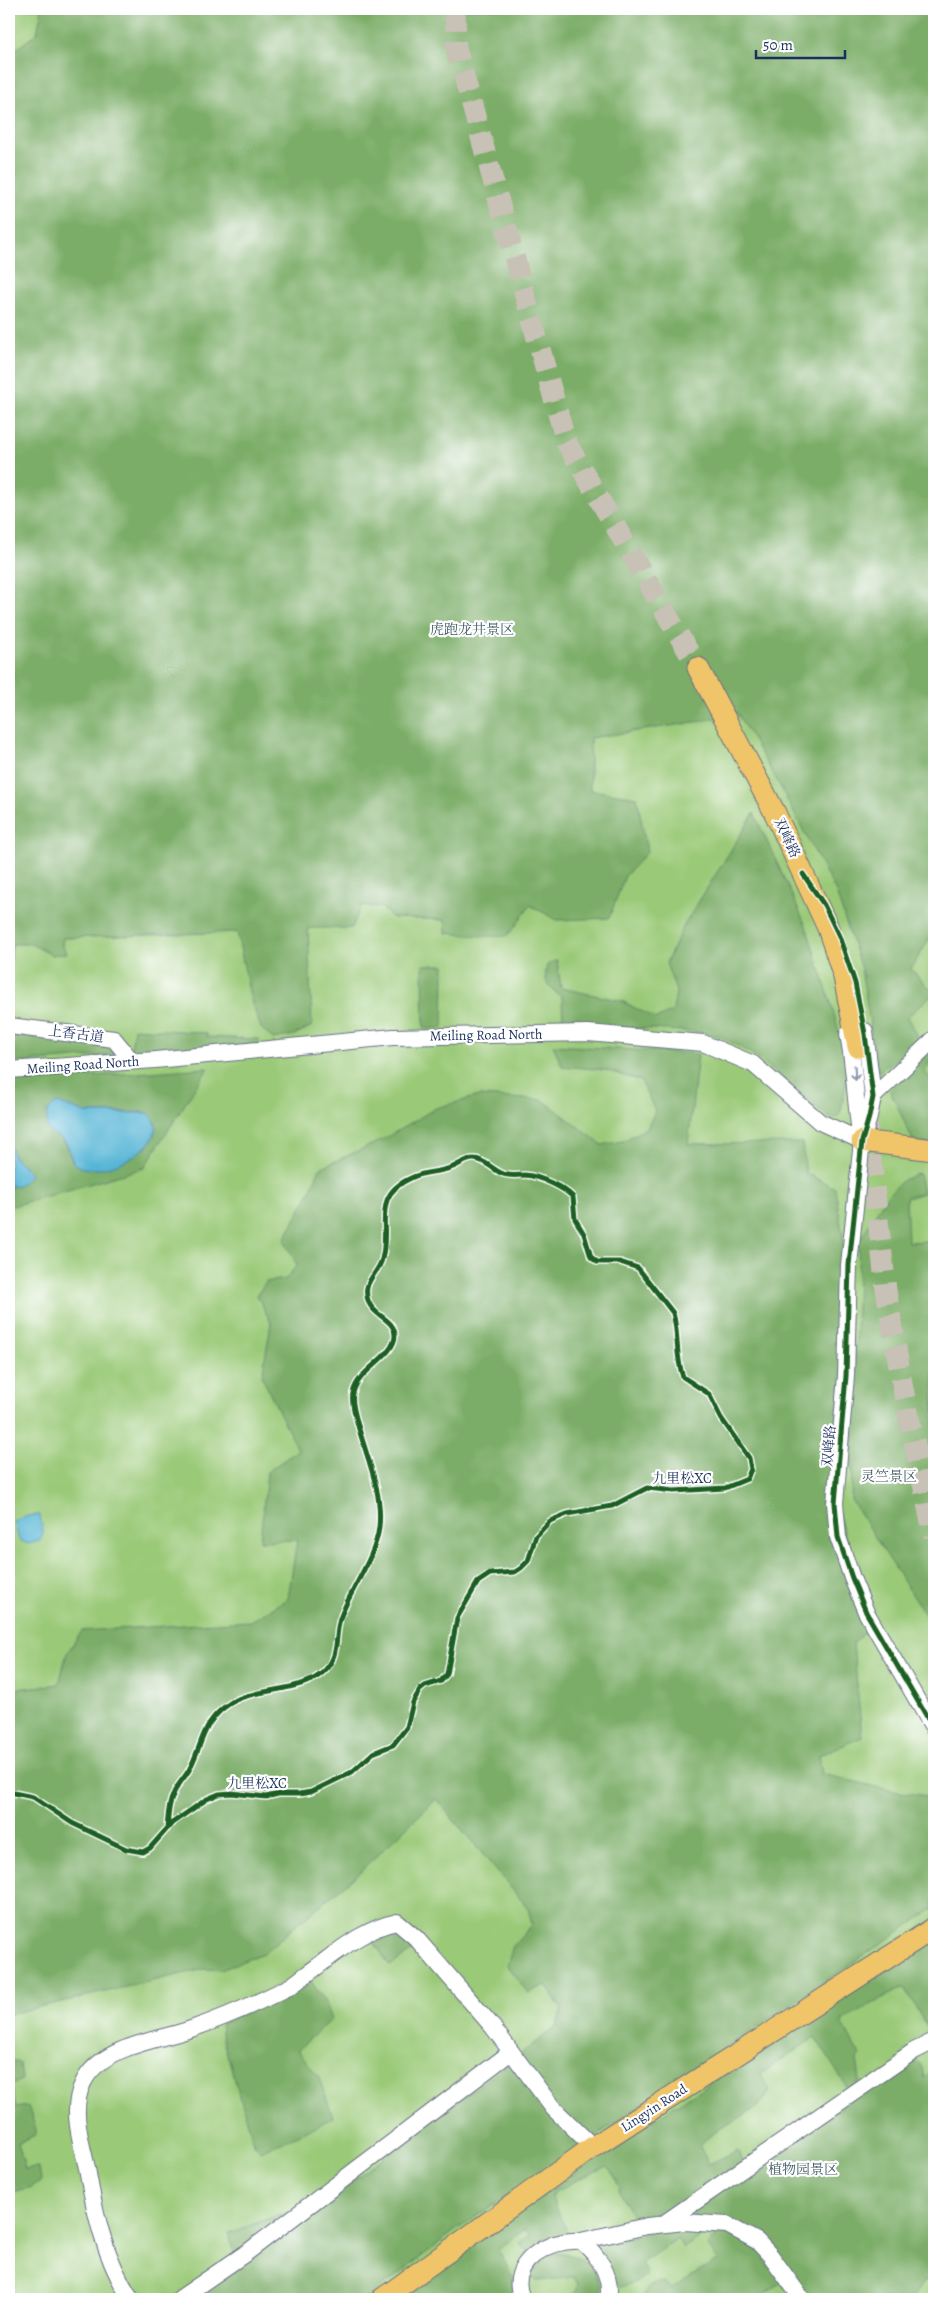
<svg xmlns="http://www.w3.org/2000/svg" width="943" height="2308" font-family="Alegreya,'Noto Serif SC',serif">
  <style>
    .green { fill: #9ac977; stroke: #5a7c6a }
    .forest { fill: #7bad68; stroke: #4b6e63; fill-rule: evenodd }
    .water { fill: #57b5d5; stroke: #39729a }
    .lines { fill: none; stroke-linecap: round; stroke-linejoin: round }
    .major-tunnel { stroke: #c8c1b6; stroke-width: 21; stroke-dasharray: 21 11; stroke-linecap: butt }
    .minor-casing { stroke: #676f84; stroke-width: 18 }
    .major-casing { stroke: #676f84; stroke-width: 23 }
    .minor { stroke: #fff; stroke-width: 16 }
    .major { stroke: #f0c469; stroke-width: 21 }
    .cycleway-casing { stroke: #fff; stroke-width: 8 }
    .cycleway { stroke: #1b5e20; stroke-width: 5 }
    .oneway { stroke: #8d97ae }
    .labels { text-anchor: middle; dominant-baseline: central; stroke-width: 4.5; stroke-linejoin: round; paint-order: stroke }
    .park-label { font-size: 14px; fill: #415d66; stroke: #fff }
    .street-label { font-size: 14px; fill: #1b2f5e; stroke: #fff }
  </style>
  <rect width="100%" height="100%" fill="#fff"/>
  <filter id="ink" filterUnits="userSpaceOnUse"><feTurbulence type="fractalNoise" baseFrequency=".02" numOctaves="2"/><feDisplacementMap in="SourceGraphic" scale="10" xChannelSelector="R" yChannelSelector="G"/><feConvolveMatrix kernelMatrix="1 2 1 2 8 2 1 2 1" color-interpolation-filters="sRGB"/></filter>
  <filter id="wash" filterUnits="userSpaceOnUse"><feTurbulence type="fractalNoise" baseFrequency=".0096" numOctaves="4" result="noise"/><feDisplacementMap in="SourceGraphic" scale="20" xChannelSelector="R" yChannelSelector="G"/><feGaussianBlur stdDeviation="1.12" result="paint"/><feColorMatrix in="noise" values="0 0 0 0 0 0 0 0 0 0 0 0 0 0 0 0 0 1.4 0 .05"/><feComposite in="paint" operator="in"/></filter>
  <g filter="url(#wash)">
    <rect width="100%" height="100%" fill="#f3e5cc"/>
    <!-- green -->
    <rect class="green" x="9" y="9" width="925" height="2290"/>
    <!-- forest -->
    <g class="forest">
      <path d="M 42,9 L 934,9 L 934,931 L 911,969 L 934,993 L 907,1017 L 920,1042 L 878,1072 L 861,969 L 836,892 L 775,777 L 737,713 L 702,721 L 590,738 L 590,790 L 637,797 L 647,852 L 625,876 L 609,918 L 557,920 L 530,905 C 525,912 513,932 506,936 C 503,938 455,934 446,933 L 445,920 L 393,918 L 381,907 L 361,906 L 352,928 L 308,928 L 312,1026 L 294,1035 L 273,1039 L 261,1028 L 251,1001 L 237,932 L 63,938 L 62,946 L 67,953 L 52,955 L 31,944 L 12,944 L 11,959 L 9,958 L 9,55 L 37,33 Z"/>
      <path d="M 754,813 L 806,926 L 830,1000 L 844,1049 L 848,1076 L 840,1114 L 834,1119 L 824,1114 L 757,1057 L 721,1036 L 698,1032 L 607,1026 L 563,1026 L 562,997 C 548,987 543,982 547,965 L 557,960 L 561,988 L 622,1001 L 656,1019 L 673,1011 L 676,991 L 666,963 L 683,927 Z"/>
      <path d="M 423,965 L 444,965 L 443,1028 L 424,1029 Z"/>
      <path d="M 134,1028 L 207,1033 L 207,1037 L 258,1039 L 259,1044 L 136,1055 L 131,1051 Z"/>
      <path d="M 9,1035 L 99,1044 L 107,1045 L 115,1055 L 9,1063 Z"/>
      <path d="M 553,1045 L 698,1054 L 688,1144 L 802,1143 L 806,1173 L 835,1188 L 843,1237 L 842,1367 L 832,1493 L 872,1625 L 853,1643 L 862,1737 L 819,1755 L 822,1774 L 894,1791 L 934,1797 L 934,1908 L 456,2230 L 366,2299 L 195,2299 L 239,2268 L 229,2233 L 294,2210 L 318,2207 L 556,2027 L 562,2010 L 546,1985 L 528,1993 L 507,1966 L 513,1946 L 532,1925 L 528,1908 L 436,1799 L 358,1874 L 263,1953 L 221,1970 L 204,1969 L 9,2014 L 9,1690 L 59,1684 L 67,1653 L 82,1631 L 251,1621 L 288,1599 L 297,1540 L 260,1541 L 267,1472 L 298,1450 L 262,1377 L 271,1323 L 257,1295 L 266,1282 L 286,1279 L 297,1265 L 284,1240 L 307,1198 L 320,1168 L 382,1140 L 436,1108 L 479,1096 L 543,1100 L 602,1145 L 623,1141 L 648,1127 L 655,1111 L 641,1081 L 605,1070 L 562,1066 Z"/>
      <path d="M 934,1046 L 934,1053 L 925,1072 L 934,1084 L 934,1145 L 913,1141 L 890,1090 Z"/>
      <path d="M 208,1068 L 144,1168 L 9,1207 L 9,1186 L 12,1187 L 25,1167 L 14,1158 L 9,1142 L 9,1082 ZM 58,1103 L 86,1113 L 144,1112 C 161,1120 153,1135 146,1148 L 81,1167 L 72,1161 L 67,1146 L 61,1138 Z"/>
      <path d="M 919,1173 L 923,1193 L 906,1198 L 908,1242 L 934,1241 L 934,1628 L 851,1500 L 859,1241 L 886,1197 L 903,1180 Z"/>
      <path d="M 397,1931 L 415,1949 L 390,1966 L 373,1941 L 389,1932 Z"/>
      <path d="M 934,1939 L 934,2035 L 931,2035 L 906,1989 L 902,1988 L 844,2019 L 842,2023 L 860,2056 L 857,2059 L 860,2081 L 848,2089 L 815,2037 L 760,2074 L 770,2090 C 757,2119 717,2121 700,2147 L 709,2164 L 738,2150 L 742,2163 L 664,2217 L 634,2222 L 611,2171 L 606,2166 L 554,2192 L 551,2197 L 569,2235 L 529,2253 L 519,2244 L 530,2235 L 525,2229 L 498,2250 C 509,2269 514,2277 516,2299 L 394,2299 L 524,2205 L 555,2188 L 602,2153 Z"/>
      <path d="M 310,1980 L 322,1997 L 332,2018 L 298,2050 L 319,2078 L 333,2117 L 305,2132 L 260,2151 L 255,2146 L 221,2034 L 222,2023 Z"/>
      <path d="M 911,2059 C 922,2061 922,2068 924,2077 L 934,2070 L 934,2278 L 924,2281 L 912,2299 L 806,2299 L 766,2242 L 681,2220 L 734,2182 L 738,2183 L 792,2146 L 796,2138 Z"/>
      <path d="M 9,2060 L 20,2063 L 22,2080 L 11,2084 L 16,2108 L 28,2106 L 36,2130 L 35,2135 L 18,2143 L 25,2169 L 39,2168 L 41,2180 L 32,2187 L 9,2193 Z"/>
      <path d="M 661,2230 L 712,2230 L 683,2248 L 677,2239 L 641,2263 L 648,2274 L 638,2281 L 615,2289 L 595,2248 L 598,2244 Z"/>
      <path d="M 727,2231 L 757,2249 L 782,2283 L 756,2299 L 646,2299 L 644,2293 C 649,2284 654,2283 664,2282 L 671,2289 L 718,2260 L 708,2247 C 710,2239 719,2232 727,2231 Z"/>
      <path d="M 553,2252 C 579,2252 603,2272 601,2299 L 567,2299 L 574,2297 L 578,2285 L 574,2277 L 538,2281 L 531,2278 C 531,2264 542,2258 553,2252 Z"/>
    </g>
    <!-- water -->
    <g class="water">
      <path d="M 58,1103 L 86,1113 L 148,1113 C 180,1138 107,1181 78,1166 C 68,1160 72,1151 66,1143 C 61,1136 52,1136 47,1129 L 47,1112 L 54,1105 Z"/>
      <path d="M 9,1142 L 14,1158 L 25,1167 L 30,1175 C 24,1183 18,1187 9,1186 Z"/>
      <path d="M 40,1515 L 43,1533 L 40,1541 L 28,1544 L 19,1540 L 14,1522 L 24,1516 Z"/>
    </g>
  </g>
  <g filter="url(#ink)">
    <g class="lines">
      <!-- major-tunnel -->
      <g class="major-tunnel">
        <path d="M 455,9 L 456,48 L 566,442 L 698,668"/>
        <path d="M 867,1124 L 886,1290 L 903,1389 L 934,1536"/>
      </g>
      <!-- minor casing -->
      <g class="minor-casing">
        <g id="minor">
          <path d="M 9,1026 L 114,1039 L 132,1061"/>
          <path d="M 865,1031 L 873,1097 L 869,1117 L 862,1141 L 849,1265 L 846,1376 L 835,1503 L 838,1537 L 852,1578 L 866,1612 L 934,1729"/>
          <path d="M 848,1034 C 855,1069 855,1104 861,1139"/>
          <path d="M 9,1070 L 155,1060 L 393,1037 L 588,1033 L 703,1043 L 753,1064 L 820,1122 L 862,1141"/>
          <path d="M 873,1097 L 934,1039"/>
          <path d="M 663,2224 L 914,2051 L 934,2041"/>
          <path d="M 581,2241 L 647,2226 L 685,2222 L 727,2225 L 757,2241 L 771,2256 L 802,2299"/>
          <path d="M 131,2299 C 105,2259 95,2214 87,2168 C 81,2141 70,2109 83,2083 C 100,2046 157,2041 191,2029 C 223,2018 255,2004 285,1989 C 293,1986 300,1979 307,1974 C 335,1954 362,1929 397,1922 L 416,1938 L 492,2026 L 553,2108 L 593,2147"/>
          <path d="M 179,2299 L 249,2251 L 511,2052"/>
          <path d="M 522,2299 C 506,2263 549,2238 581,2241 C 598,2255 613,2276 608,2299"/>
        </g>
      </g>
      <!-- major casing -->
      <g class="major-casing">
        <g id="major">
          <path d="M 698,668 L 775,813 L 828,928 L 844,977 L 858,1047"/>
          <path d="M 862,1141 L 934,1150"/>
          <path d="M 382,2299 L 593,2147 L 934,1928"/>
        </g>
      </g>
      <!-- minor -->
      <use href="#minor" class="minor"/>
      <!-- major -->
      <use href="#major" class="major"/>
      <!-- cycleway casing -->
      <g class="cycleway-casing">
        <g id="cycleway">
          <path d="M 803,874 L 824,905 L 839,936 L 855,983 L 865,1034 L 873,1097 L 869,1117 L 862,1141 L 849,1265 L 846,1376 L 835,1503 L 838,1537 L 852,1578 L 866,1612 L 934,1729"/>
          <path d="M 9,1792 L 33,1797 L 72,1823 L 126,1849 L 143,1852 L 150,1848 L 172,1823 L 207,1799 L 219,1794 L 232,1793 L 266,1797 L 278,1794 L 299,1794 L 311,1792 L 352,1772 L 373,1753 L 393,1745 L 407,1727 L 413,1702 L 420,1690 L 425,1686 L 441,1681 L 447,1674 L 457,1618 L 478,1582 L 490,1574 L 515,1572 L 521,1568 L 528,1561 L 536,1536 L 550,1521 L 567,1514 L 612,1506 L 647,1488 L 674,1491 L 725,1488 L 747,1479 L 751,1469 L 749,1458 L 721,1418 L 709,1394 L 683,1377 C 675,1356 679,1334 673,1313 L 638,1268 L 620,1262 L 597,1262 L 591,1257 L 584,1234 L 575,1219 L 573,1197 C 563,1187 539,1176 525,1175 C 516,1175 509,1177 501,1173 C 492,1169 485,1160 475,1159 C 467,1158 460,1164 453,1167 C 439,1173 424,1171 411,1178 C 370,1196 391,1226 382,1259 C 378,1275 360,1282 369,1303 C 375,1317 395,1319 395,1336 C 394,1357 358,1369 353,1393 C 351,1403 355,1413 357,1422 C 366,1456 383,1491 379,1527 C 376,1556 351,1589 341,1616 C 336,1628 338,1642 334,1655 C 321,1696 260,1685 232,1702 C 201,1721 204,1742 189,1770 C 184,1779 176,1786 173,1795 C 168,1805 168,1818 167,1829"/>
        </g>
      </g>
      <!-- cycleway -->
      <use href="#cycleway" class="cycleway"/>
    </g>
    <!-- one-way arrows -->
    <defs><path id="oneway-shaft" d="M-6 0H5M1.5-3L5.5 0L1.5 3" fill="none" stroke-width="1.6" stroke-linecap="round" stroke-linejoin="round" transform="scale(1.25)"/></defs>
    <use class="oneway" href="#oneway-shaft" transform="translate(855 1073) rotate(86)"/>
  </g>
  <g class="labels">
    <!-- park labels -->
    <g class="park-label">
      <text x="472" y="629">虎跑龙井景区</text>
      <text x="889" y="1476">灵竺景区</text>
      <text x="803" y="2169">植物园景区</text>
    </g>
    <!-- street labels -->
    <g class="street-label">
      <text transform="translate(787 838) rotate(65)">双峰路</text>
      <text transform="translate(76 1034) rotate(7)">上香古道</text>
      <text transform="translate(486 1035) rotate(-1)">Meiling Road North</text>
      <text transform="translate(83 1065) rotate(-4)">Meiling Road North</text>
      <text transform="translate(829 1446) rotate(-85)">双峰路</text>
      <text x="682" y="1478">九里松XC</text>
      <text x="257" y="1783">九里松XC</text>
      <text transform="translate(654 2108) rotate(-33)">Lingyin Road</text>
    </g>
  </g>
  <!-- margin -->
  <rect width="943" height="2308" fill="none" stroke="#fff" stroke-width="30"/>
  <!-- scale -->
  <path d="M756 50v8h89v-8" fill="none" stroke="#1b2f5e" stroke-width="2.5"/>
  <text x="763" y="50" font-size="15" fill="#1b2f5e" stroke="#ffffff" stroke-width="4" paint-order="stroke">50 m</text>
</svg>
